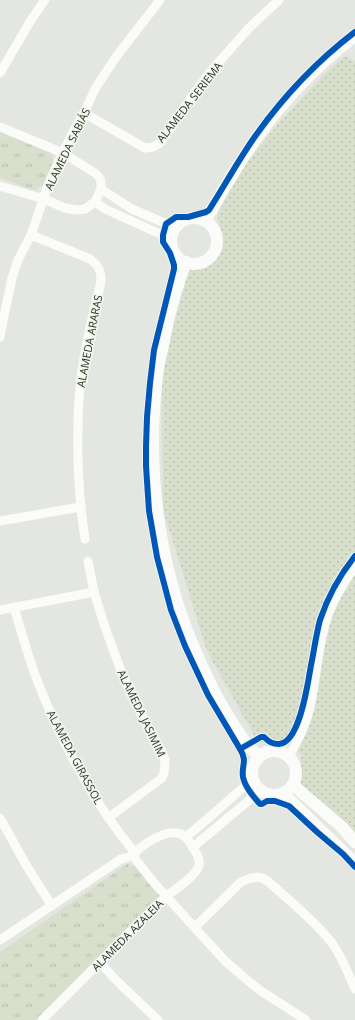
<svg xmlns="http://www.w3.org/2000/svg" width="355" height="1020" font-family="'Open Sans',sans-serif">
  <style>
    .grass { fill: url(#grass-dots) }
    .park { fill: url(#park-tufts) }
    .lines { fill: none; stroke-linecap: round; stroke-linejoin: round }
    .minor { stroke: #fbfbfa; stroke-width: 9 }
    .tertiary { stroke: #fbfbfa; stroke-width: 12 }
    .cycleway-casing { stroke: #f2f6ef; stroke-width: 8 }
    .cycleway { stroke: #0057b8; stroke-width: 6 }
    .labels { text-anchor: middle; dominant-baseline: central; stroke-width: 3.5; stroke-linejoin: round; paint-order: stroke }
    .street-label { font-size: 11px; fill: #273722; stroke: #f2f6ef }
  </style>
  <defs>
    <pattern id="grass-dots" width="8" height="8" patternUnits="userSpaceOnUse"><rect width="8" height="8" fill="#d8dfcc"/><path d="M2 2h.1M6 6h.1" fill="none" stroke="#b9c0af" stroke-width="1.8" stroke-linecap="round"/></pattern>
    <pattern id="park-tufts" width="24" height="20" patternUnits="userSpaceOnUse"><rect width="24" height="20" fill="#d8dfcc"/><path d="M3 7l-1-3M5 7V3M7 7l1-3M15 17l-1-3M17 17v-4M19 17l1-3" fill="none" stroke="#b9c0af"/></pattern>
  </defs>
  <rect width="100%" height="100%" fill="#e4e7e1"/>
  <!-- grass -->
  <path class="grass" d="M 345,56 L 355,61 L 355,833 L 301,785 L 301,754 L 287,743 L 258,742 L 207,651 L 163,510 L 162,372 L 187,273 L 198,260 L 220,246 L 218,214 L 235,177 L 276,126 L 329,69 Z"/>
  <!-- park -->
  <g class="park">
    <path d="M 0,127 L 50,150 L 53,157 L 53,166 L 45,184 L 34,190 L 0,178 Z"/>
    <path d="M 127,864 L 138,866 L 161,892 L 160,901 L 46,1020 L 0,1020 L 0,952 Z"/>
  </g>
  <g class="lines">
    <!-- minor -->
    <g class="minor">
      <path d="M 0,73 L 31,20 L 45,0"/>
      <path d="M 84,113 L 145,148 L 153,147 L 160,143 L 167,134 L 192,96 L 210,72 L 249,28 L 279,0"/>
      <path d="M 0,127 L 63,153 L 95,173 L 99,177 L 101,181 L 101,189 L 95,202 L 85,209 L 77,210 L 65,208 L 44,199 L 0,186"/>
      <path d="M 101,189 L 132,209 L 176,228"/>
      <path d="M 95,202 L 105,209 L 171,239"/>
      <path d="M 31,235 L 90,259 C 99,266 101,270 101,282 C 92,316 84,351 80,386 C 79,399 78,413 78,426 C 77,465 79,500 85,539"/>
      <path d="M 0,337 L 3,321 L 12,278 L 18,260 L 31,235 L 48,185 L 55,169 L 74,130 L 84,113 L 95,89 L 116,57 L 160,0"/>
      <path d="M 0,521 L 80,507"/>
      <path d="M 88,561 L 94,592 L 105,627 L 120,668 L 133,699 L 161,750 L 165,760 L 164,773 L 162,778 L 108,818"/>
      <path d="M 14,607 C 21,631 28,656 37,680 C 61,742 93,802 135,853"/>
      <path d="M 0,610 L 94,592"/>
      <path d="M 289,756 C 297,742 305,728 309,711 C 317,680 317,646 328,615 C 335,597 344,582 355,567"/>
      <path d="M 0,818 L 26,865 L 52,906"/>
      <path d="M 186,837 L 212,815 L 246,785 L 252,780"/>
      <path d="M 193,847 L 260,791"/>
      <path d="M 133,856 L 155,884 L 225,961 L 258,989 L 306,1020"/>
      <path d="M 195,927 L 241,882 C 248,879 254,876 262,878 C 269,881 276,888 281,893 C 299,909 317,924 332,943 C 342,957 348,973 355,989"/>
      <path d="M 0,940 L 121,859 L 133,856 C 140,845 167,828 181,834 C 187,837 190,842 193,848 C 196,852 200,859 199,865 C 197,875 175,890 166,896 L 42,1020"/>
      <path d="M 100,963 L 119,983 L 158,1020"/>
    </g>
    <!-- tertiary -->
    <g class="tertiary">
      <circle cx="194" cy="241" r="23"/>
      <path d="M 205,221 C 221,193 237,166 255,140 C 282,102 318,64 355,36"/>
      <path d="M 186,262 C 179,281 173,300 168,320 C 166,330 164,340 162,350 C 160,358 158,367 157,376 C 145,477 160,579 204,670 C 215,695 230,721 246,743 C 250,748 254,752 259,756"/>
      <circle cx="274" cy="773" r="22"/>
      <path d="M 293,785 L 342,827 L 355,842"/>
      <path d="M 282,794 L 292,802 L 355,863"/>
    </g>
    <!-- cycleway casing -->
    <g class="cycleway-casing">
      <g id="cycleway">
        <path d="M 355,556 C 339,576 328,596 320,620 C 316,635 314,651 311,665 C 308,682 300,743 279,744 C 272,744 269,742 264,737 L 261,737 L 240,749 C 248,762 241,765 243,777 C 245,787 253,796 260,804 L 262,804 L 267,801 L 275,801 L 289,806 L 317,832 L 343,854 L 355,867"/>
        <path d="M 240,749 L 208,695 L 185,646 L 171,610 L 157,557 L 149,511 L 146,466 L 146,446 L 147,417 L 150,383 L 154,350 L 174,269 L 174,265 L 170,253 L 163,242 L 163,235 L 166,224 L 176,217 L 188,217 L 206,212 L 209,210 C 225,185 239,159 256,135 C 284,96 317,61 355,32"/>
      </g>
    </g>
    <!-- cycleway -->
    <use href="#cycleway" class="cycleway"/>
  </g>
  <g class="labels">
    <!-- street labels -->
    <g class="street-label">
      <text transform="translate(189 102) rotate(-52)">ALAMEDA SERIEMA</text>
      <text transform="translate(67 149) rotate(-64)">ALAMEDA SABIÁS</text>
      <text transform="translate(89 341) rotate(-79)">ALAMEDA ARARAS</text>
      <text transform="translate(142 713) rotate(64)">ALAMEDA JASIMIM</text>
      <text transform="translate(75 757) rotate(62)">ALAMEDA GIRASSOL</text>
      <text transform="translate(127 935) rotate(-45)">ALAMEDA AZALEIA</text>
    </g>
  </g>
</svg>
